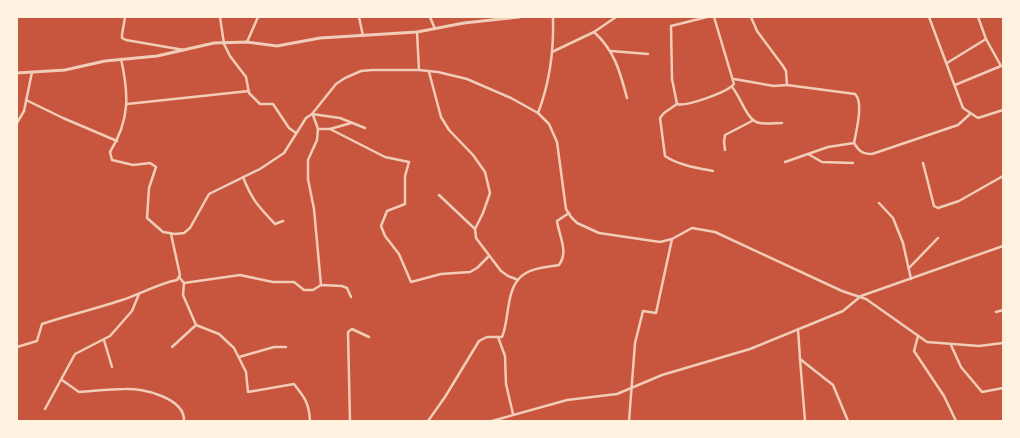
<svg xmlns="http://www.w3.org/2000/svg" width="1020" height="438" font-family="Jost,sans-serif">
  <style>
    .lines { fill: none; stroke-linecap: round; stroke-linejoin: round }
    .minor { stroke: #f1ccb7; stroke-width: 2.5 }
    .tertiary { stroke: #f1ccb7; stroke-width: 3 }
  </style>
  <rect width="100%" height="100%" fill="#c8553d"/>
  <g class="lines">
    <!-- minor -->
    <g class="minor">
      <path d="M 125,17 L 122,35 L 122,38 L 126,40 L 184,50"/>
      <path d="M 220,17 L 224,44 L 230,56 L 246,77 L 249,93 L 260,104 L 273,104 L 289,128 L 296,133"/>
      <path d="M 359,17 L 363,36"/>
      <path d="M 430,17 L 435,29"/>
      <path d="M 707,17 L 671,26 L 672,79 L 677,104 C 686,107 728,92 734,84 L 714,17"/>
      <path d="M 929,17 L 963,108 L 978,118 L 1003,110"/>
      <path d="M 417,32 L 419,70"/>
      <path d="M 594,32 C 615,51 620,72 627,98"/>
      <path d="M 247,42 L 258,17"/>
      <path d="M 611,51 L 648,54"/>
      <path d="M 552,52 L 594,32 L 616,17"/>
      <path d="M 121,59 C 129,94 130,120 110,152 L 112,160 L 133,165 L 150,163 L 156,167 L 149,188 L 147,218 L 163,232 L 175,234 L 184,233 L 190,228 L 209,194 L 260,169 L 284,153 L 306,118 L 312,114 L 336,84 L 345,78 L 361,71 L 372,70 L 419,70 L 438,72 L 467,79 L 511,98 L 538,113 L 549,124 L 557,142 L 566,209 L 571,217 L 577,223 L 599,233 L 660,242 L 672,239 L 692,228 L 715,232 L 842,291 L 866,299 L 927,342 L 979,346 L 1003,343"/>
      <path d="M 947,63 L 986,39 L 978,17"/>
      <path d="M 429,72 L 441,117 L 449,130 L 473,155 L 485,172 L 490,193 L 483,213 L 475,229 L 476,238 L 501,271 L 508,276 L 518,280"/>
      <path d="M 734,79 L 774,86 L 787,85 L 786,71 L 783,66 L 757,31 L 751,17"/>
      <path d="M 787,85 L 855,94 C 864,102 856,132 854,143 C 859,151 862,154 872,154 L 958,125 L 970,114"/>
      <path d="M 955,85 L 1001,66 L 986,39"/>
      <path d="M 732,87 C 741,97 747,122 760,123 C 767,124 775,123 782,123"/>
      <path d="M 26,100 L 63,118 L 117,141"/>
      <path d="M 127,104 L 249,91"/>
      <path d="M 677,104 L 664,113 L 660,118 L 665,156 C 678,165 697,168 713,171"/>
      <path d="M 538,113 C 550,82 554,50 553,17"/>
      <path d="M 312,114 L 340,118 L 365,128"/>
      <path d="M 313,115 L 318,129 L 330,129"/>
      <path d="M 17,123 L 24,111 L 32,72"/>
      <path d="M 351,123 L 330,129 L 385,157 L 409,162 L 405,176 L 405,204 L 387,211 L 381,226 L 385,236 L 399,254 L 411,282 L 441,274 L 470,272 L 477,268 L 489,256"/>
      <path d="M 318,129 L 317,140 L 308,160 L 308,179 L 314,209 L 321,285"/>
      <path d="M 725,150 L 724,142 L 725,135 L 752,121"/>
      <path d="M 808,154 L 822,162 L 853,163"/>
      <path d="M 785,162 L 828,147 L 854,143"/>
      <path d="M 923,163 L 934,206 L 938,208 L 959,201 L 1003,176"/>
      <path d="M 243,177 C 252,200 258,206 275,224 L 283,221"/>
      <path d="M 439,195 L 475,229"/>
      <path d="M 879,203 L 893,218 L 903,243 L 911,279"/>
      <path d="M 909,268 L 938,238"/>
      <path d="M 184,283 L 240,275 L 273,282 L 294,282 L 304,290 L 313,290 L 321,285 L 342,286 L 347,288 L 351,297"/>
      <path d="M 996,312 L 1003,310"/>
      <path d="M 196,325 L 219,334 L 234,348 L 246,372 L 248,392 L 294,384 C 305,398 309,403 310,421"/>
      <path d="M 798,329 L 800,359 L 833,385 L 848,421"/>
      <path d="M 918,336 L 914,351 L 944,396 L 956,421"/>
      <path d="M 498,337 L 505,356 L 506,384 L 513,414"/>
      <path d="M 104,340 L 112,367"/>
      <path d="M 951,345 L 961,367 L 982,392 L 1003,388"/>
      <path d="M 17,347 L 37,341 L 42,324 C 69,315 95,309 122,300 C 141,294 157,284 177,280 L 180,275 L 171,234"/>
      <path d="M 172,347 L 196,325 L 183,295 L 184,283 L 179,277"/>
      <path d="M 239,357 L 274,347 L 286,347"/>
      <path d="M 800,359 L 805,421"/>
      <path d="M 62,380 L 79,392 C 94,391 110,389 125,389 C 143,388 185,398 184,421"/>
      <path d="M 45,409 L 75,354 L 110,336 L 132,311 L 139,294"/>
      <path d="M 350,421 L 348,332 L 352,329 L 369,337"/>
      <path d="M 428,421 L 445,397 L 479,341 L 487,337 L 502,337 C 510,319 505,288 523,275 C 532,268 547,267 559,265 C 569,252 559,236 557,221 L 569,213"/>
      <path d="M 492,421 L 567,400 L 617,394 L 662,375 L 750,349 L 843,311 L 861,296 L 1003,246"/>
      <path d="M 629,421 L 635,343 L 643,311 L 656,313 L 672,239"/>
    </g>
    <!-- tertiary -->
    <path class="tertiary" d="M 17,73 L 65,70 L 105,61 L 157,56 L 214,43 L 247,42 L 277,46 L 320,38 L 417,32 L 464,23 L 519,17"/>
  </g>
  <!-- border -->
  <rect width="1020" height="438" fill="none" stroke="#fff3e0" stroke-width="36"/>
</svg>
